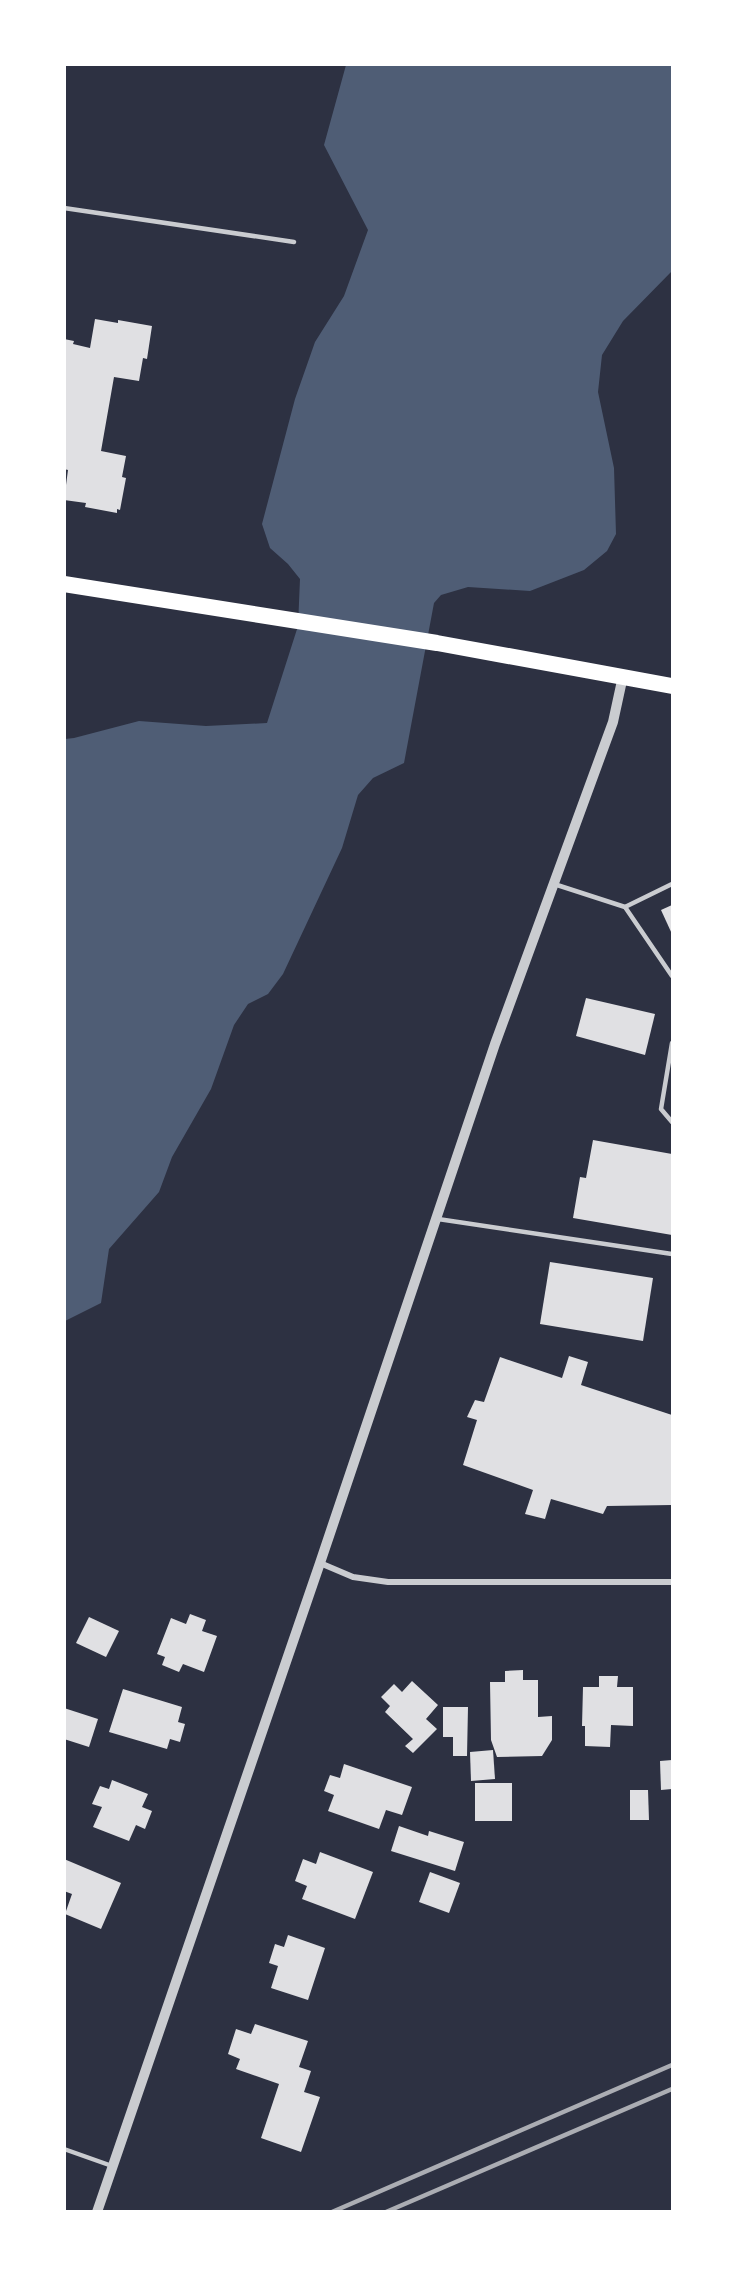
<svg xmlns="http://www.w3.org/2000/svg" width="737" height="2276" font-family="Lora,serif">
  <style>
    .water { fill: #4f5d75 }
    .building { fill: #e0e0e3 }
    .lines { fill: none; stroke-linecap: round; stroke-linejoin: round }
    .service { stroke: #caccd0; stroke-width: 4.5 }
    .minor { stroke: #caccd0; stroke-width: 6 }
    .tertiary { stroke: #caccd0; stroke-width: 10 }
    .trunk { stroke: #fff; stroke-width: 16 }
    .rail { stroke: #abadb3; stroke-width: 4.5 }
  </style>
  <rect width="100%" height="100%" fill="#2d3142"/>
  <!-- water -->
  <path class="water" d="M 346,65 L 672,65 L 672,271 L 623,321 L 602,355 L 598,392 L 614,468 L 616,534 L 607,551 L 584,570 L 530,591 L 468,587 L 441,595 L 434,603 L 404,763 L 373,778 L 358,795 L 342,848 L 283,974 L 268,994 L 248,1004 L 234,1025 L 211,1089 L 172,1157 L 159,1192 L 109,1249 L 101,1303 L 65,1321 L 65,739 L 74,738 L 139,721 L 206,726 L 267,723 L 298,626 L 300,579 L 288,564 L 270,548 L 262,524 L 295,399 L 315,342 L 344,296 L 368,230 L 324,145 Z"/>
  <!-- building -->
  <g class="building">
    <path d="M 95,319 L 118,323 L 118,320 L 152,326 L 147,359 L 143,358 L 139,381 L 114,377 L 101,451 L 126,456 L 122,477 L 126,478 L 120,510 L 117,509 L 117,513 L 85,507 L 86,503 L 64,500 L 68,470 L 64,469 L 64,339 L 74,341 L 73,344 L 90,348 Z"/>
    <path d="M 672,905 L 672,934 L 661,910 Z"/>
    <path d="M 586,998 L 655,1014 L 645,1055 L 576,1036 Z"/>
    <path d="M 593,1140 L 672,1154 L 672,1235 L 573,1218 L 580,1177 L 586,1178 Z"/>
    <path d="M 550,1262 L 653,1278 L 643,1341 L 540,1324 Z"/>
    <path d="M 569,1356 L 588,1362 L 581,1385 L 672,1415 L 672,1505 L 607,1506 L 603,1514 L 551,1499 L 545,1519 L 525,1514 L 533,1490 L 463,1465 L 477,1420 L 467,1417 L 475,1400 L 484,1402 L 500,1357 L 562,1378 Z"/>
    <path d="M 190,1614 L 206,1620 L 202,1631 L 217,1636 L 204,1672 L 183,1664 L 179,1672 L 162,1665 L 165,1657 L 157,1654 L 171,1618 L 186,1624 Z"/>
    <path d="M 89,1617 L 119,1631 L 106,1657 L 76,1643 Z"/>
    <path d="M 523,1670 L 523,1680 L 538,1680 L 538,1717 L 552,1716 L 552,1740 L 542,1756 L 497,1757 L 491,1740 L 490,1682 L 505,1682 L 505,1671 Z"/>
    <path d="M 599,1676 L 618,1676 L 617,1687 L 633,1687 L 633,1726 L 611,1725 L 610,1747 L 585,1746 L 585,1726 L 582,1726 L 583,1687 L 599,1687 Z"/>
    <path d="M 412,1681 L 438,1705 L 426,1719 L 437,1729 L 413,1753 L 405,1746 L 413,1739 L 385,1712 L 390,1706 L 381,1697 L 394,1684 L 402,1692 Z"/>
    <path d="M 123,1689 L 182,1707 L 178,1722 L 185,1724 L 180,1742 L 170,1739 L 167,1749 L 109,1732 Z"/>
    <path d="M 443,1707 L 468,1707 L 467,1756 L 453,1756 L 453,1737 L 443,1737 Z"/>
    <path d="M 64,1708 L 98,1719 L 89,1747 L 64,1739 Z"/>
    <path d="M 493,1750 L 495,1779 L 471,1781 L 470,1752 Z"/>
    <path d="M 672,1760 L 672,1789 L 661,1790 L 660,1761 Z"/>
    <path d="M 344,1764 L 412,1787 L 402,1815 L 386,1810 L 379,1829 L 328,1811 L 334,1795 L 324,1791 L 330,1775 L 340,1778 Z"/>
    <path d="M 112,1780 L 148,1794 L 142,1807 L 152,1811 L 145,1829 L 136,1825 L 129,1841 L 93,1827 L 102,1807 L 92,1804 L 100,1786 L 109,1789 Z"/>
    <rect x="475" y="1783" width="37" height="38"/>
    <path d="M 630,1790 L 648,1790 L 649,1820 L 630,1820 Z"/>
    <path d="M 399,1826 L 428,1836 L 429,1831 L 464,1842 L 455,1871 L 391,1851 Z"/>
    <path d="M 320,1852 L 373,1872 L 355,1919 L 302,1899 L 307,1886 L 295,1881 L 303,1859 L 316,1864 Z"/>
    <path d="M 64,1859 L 121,1883 L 101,1929 L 65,1914 L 72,1894 L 64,1891 Z"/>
    <path d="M 430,1872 L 460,1883 L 449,1913 L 419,1902 Z"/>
    <path d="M 288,1935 L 325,1948 L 308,2000 L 271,1988 L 278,1966 L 269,1963 L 275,1944 L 284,1947 Z"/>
    <path d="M 255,2024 L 308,2041 L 299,2067 L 311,2071 L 304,2092 L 320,2097 L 301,2152 L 261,2138 L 279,2084 L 236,2069 L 240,2059 L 228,2054 L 236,2029 L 251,2034 Z"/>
  </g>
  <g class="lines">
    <!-- service -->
    <g class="service">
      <path d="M 64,208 L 294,242"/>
      <path d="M 554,884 L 625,907 L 672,884"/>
      <path d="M 625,907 L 672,976"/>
      <path d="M 672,1043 L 661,1109 L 672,1122"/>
      <path d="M 438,1219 L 672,1254"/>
      <path d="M 64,2149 L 112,2166"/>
    </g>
    <!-- minor -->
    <path class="minor" d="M 320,1563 L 353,1577 L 388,1582 L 672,1582"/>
    <!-- tertiary -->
    <path class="tertiary" d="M 97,2212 L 320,1563 L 495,1044 L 613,722 L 623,676"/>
    <!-- trunk -->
    <path class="trunk" d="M 64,584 L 437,643 L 672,686"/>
    <!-- rail -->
    <g class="rail">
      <path d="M 332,2212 L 672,2065"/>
      <path d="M 386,2212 L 672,2089"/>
    </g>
  </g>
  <!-- border -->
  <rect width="737" height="2276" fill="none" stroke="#ffffff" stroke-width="132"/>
</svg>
